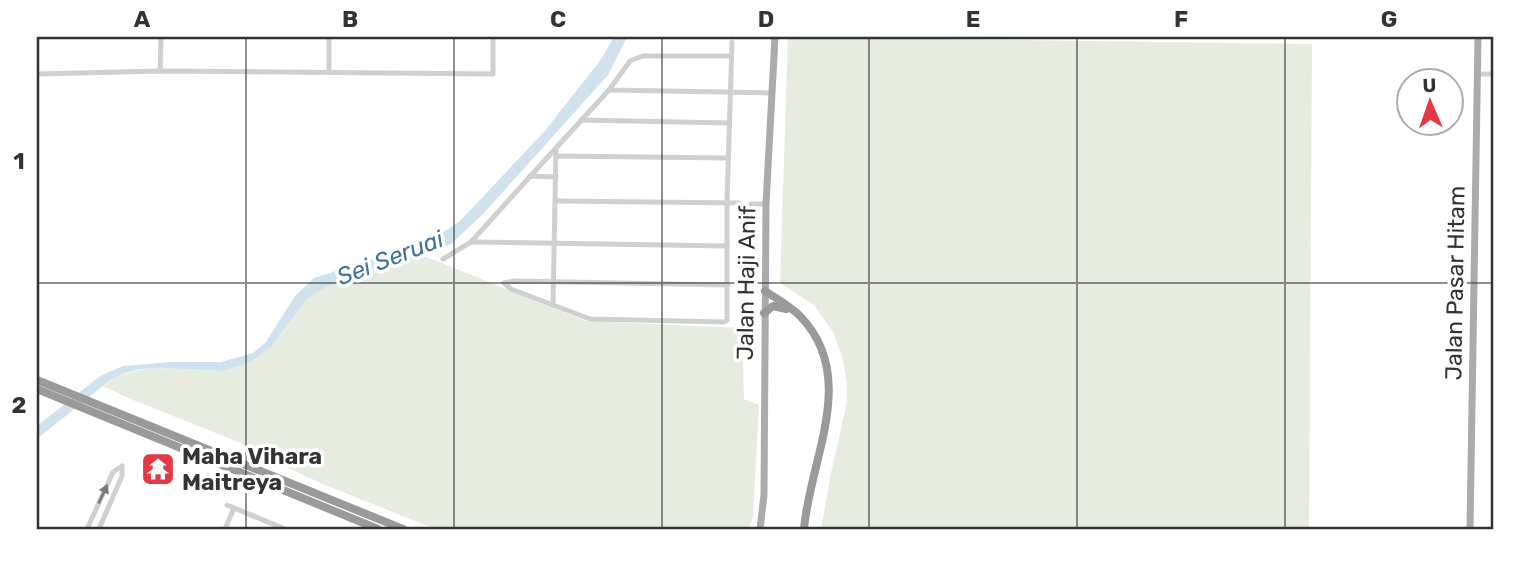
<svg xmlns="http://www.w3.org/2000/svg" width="1531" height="566" font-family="Rubik,sans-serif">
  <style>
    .green { fill: #e6ecdf }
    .water { fill: #cfe2ee }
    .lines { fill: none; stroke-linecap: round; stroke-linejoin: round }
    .minor { stroke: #d0d0d0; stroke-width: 5 }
    .major { stroke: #ababab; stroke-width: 7 }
    .highway { stroke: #9a9a9a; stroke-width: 8 }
    .oneway { fill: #7a7a7a }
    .grid { fill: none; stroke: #333; stroke-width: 2; stroke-opacity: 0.55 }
    .labels { text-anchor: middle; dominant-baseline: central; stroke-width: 7; stroke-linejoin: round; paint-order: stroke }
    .street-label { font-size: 23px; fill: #333; stroke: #fff }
    .poi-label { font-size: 23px; font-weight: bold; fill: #333; stroke: #fff; text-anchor: start }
    .water-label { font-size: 24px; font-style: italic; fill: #3f7597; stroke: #fff }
    .neatline { fill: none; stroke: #333; stroke-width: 2.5 }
    .grid-label { font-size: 23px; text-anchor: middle; font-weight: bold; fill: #333 }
  </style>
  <rect width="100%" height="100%" fill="#fff"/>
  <!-- green -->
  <g class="green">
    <path d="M 788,37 L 1312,44 L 1309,529 L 821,529 L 831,473 L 847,402 L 847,383 L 842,356 L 833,332 L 814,305 L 780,283 Z"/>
    <path d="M 424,256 L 586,321 L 742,328 L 744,399 L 759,405 L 753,517 L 749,529 L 435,529 L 325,485 L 256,453 L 241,443 L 128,398 L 103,386 C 137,359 182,371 222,371 C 235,367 272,345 281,334 C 290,323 297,309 307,299 C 337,272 387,267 424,256 Z"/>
  </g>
  <!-- water -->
  <path class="water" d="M 614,37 L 627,37 L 608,75 L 483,214 L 451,244 L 424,256 L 347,277 L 320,290 L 306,300 L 271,347 L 248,363 L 222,371 L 165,368 L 140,369 L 125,373 L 109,381 L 37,439 L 37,426 L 100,376 L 123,366 L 171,362 L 221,362 L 253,353 L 266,342 L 295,296 L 314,278 L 431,240 L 459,222 L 544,132 L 599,62 Z"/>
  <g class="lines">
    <!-- minor -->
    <g class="minor">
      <path d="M 329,37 L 329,72"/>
      <path d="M 731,56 L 643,56 L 630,61 L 609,90 L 556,148 L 553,305 L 590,319 L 724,322 L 727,320 L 727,203 L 732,42"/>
      <path d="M 160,71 L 161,37"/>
      <path d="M 37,74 L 160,71 L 493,74 L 493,37"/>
      <path d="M 1477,74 L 1494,74"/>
      <path d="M 609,90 L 772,93"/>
      <path d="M 581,120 L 729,123"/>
      <path d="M 556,156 L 728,158"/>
      <path d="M 530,176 L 556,177"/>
      <path d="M 556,201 L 739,203"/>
      <path d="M 751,204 L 766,204"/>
      <path d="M 471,242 L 727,246"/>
      <path d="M 443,259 L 471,242 L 555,149"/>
      <path d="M 504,283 L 515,281 L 728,285"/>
      <path d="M 504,283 L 511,289 L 553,305"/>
      <path d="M 227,505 L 285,529"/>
      <path d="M 87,529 L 113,472 L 122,466"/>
      <path d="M 99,529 L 122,476 L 122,466"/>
      <path d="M 225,529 L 234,508"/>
    </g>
    <!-- major -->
    <g class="major">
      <path d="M 760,529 L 764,495 L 766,204 L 775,37"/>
      <path d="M 1470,529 L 1478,37"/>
    </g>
    <!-- highway -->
    <g class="highway">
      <path d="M 765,291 C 777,299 790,306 800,316 C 859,377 810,458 804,529"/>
      <path d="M 764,313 L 773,306 L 786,309"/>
      <path d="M 37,380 L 403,529"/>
      <path d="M 37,389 L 378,529"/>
    </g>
  </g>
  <!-- one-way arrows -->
  <defs><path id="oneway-solid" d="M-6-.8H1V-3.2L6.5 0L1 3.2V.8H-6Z" transform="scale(1.75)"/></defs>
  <use class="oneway" href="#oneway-solid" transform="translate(103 494) rotate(-65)"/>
  <!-- grid -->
  <path class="grid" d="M 246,37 L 246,529M 454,37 L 454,529M 662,37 L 662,529M 869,37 L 869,529M 1077,37 L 1077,529M 1285,37 L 1285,529M 37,283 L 1494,283"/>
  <!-- icons -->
  <defs>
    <g id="temple-square" transform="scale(1.75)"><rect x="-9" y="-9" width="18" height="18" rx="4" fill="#e63946" stroke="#fff"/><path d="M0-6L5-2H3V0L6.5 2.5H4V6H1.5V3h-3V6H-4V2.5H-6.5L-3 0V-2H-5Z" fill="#fff"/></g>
  </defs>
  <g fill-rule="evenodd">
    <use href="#temple-square" x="158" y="469"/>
  </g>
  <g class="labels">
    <!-- street labels -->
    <g class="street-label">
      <text transform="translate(746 283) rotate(-89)">Jalan Haji Anif</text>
      <text transform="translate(1455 283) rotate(-89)">Jalan Pasar Hitam</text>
    </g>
    <!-- poi labels -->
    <g class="poi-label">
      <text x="182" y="456">Maha Vihara<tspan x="182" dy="26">Maitreya</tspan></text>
    </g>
    <!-- water labels -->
    <g class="water-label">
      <text transform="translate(390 258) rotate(-21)">Sei Seruai</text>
    </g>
  </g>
  <!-- border -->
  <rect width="1531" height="566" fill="none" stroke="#ffffff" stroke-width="77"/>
  <!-- north arrow -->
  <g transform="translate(1430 102) rotate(358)"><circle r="33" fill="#ffffff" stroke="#adadad" stroke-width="2"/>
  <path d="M0-5L12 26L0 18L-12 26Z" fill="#e63946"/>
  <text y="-10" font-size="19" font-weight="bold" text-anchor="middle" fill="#333333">U</text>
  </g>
  <rect x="38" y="38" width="1454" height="490" class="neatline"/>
  <g class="grid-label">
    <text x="142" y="27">A</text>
    <text x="350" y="27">B</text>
    <text x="558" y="27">C</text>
    <text x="766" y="27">D</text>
    <text x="973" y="27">E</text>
    <text x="1181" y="27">F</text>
    <text x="1389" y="27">G</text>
    <text x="19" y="169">1</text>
    <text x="19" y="413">2</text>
  </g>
</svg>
